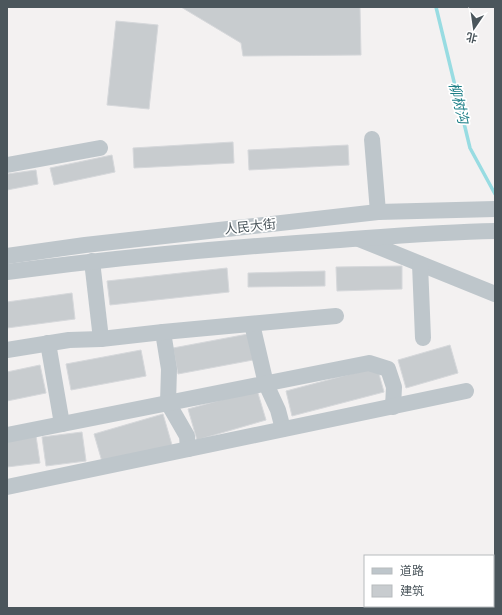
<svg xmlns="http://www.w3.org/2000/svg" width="502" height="615" font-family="Ubuntu,'Noto Sans SC',sans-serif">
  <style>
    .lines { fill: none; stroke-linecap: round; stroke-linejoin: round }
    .stream { stroke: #98dce2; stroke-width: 3.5 }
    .building { fill: #c8cccf; stroke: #d6d8db }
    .minor { stroke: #bec6cb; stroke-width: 16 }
    .labels { text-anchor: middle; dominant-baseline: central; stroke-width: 3.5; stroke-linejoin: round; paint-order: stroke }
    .street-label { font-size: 13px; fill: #4b565c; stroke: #fff }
    .water-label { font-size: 14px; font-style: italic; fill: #1c7e86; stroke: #fff }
  </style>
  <rect width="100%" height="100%" fill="#f3f1f1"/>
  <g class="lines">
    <!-- stream -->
    <path class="stream" d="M 436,7 L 470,148 L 495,194"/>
  </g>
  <!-- building -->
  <g class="building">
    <path d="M 181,7 L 360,7 L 361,55 L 243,56 L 241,43 Z"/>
    <path d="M 116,21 L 158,25 L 149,109 L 107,105 Z"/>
    <path d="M 233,142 L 234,163 L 134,168 L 133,148 Z"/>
    <path d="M 348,145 L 349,165 L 249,170 L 248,150 Z"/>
    <path d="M 112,155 L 115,172 L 54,185 L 50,168 Z"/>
    <path d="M 36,170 L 38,184 L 7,190 L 7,174 Z"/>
    <path d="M 402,266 L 402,289 L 337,291 L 336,267 Z"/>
    <path d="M 227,268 L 229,292 L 110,305 L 107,281 Z"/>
    <path d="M 325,271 L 325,286 L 248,287 L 248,273 Z"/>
    <path d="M 72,293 L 75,319 L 7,328 L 7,302 Z"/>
    <path d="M 248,334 L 253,360 L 178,374 L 173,348 Z"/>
    <path d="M 450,345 L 458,373 L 406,388 L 398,360 Z"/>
    <path d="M 141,350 L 146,376 L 71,390 L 66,364 Z"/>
    <path d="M 40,365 L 46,393 L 7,401 L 7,372 Z"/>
    <path d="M 377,367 L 384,392 L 292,416 L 286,391 Z"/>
    <path d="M 257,390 L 266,420 L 197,440 L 188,409 Z"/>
    <path d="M 163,414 L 172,445 L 103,465 L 94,434 Z"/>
    <path d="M 82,432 L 86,461 L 46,466 L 42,437 Z"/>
    <path d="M 36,436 L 40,463 L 7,467 L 7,440 Z"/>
  </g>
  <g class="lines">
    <!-- minor -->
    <g class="minor">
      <path d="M 372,139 L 378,212"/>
      <path d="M 7,165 L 100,148"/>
      <path d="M 359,239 L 495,294"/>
      <path d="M 7,256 L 85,245 L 378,212 L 495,209"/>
      <path d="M 92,261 L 101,339"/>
      <path d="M 420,264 L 423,338"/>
      <path d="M 7,272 C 113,258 219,248 326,241 C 382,237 438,232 495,231"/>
      <path d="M 252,324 L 266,384 L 278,410 L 283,429"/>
      <path d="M 163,332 L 169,369 L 168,403 L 187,436 L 188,449"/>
      <path d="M 48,343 L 62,424"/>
      <path d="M 7,350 L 69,340 L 101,339 L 163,332 L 336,316"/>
      <path d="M 7,435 L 369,363 L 388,369 L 394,387 L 393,407"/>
      <path d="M 7,487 L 466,391"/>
    </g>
  </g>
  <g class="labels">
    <!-- street labels -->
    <g class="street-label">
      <text transform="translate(250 226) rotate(-6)">人民大街</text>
    </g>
    <!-- water labels -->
    <g class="water-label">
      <text transform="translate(459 103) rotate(76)">柳树沟</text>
    </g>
  </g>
  <!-- border -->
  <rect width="502" height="615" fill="none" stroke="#4b565c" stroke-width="16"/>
  <!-- legend -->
  <rect x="364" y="555" width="130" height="52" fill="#ffffff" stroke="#b7bbbe"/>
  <rect x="372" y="568" width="20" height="6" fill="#bec6cb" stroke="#b7bbbe"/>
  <text x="400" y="575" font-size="12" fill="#4b565c">道路</text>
  <rect x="372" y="585" width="20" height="12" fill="#c8cccf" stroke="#b7bbbe"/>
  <text x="400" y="595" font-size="12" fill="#4b565c">建筑</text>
  <!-- north arrow -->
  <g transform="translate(474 28) rotate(193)" stroke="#ffffff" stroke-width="3" paint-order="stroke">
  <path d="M0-3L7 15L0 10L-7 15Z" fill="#4b565c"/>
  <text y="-6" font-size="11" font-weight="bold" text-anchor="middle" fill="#4b565c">北</text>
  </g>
</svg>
